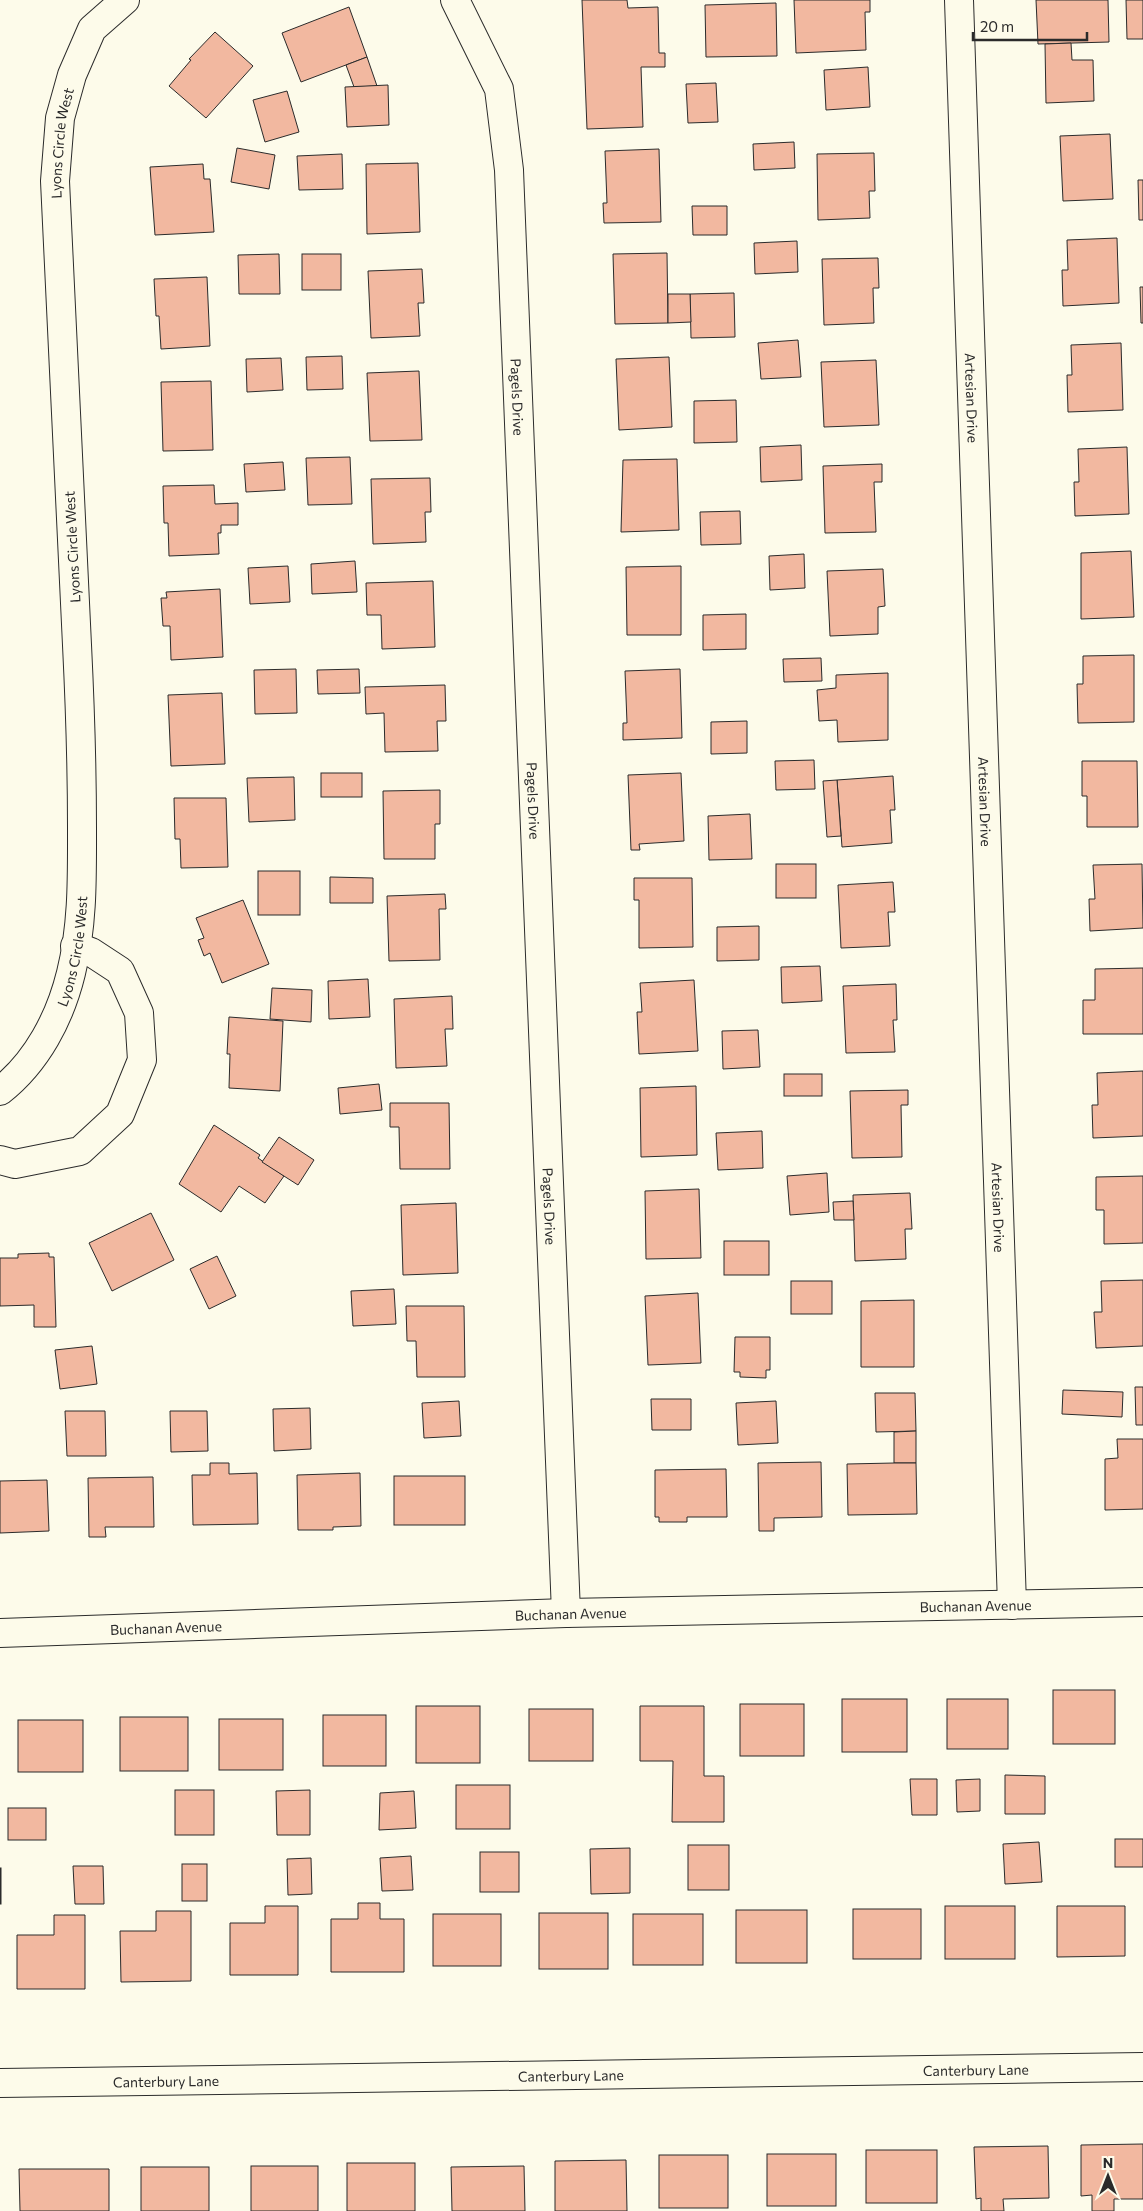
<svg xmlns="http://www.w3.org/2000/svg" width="1143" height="2211" font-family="Commissioner,sans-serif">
<rect width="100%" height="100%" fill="#fdfbea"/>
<g fill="#f2b8a0" stroke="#2b2b2b">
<path d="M582 0H627L628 8 658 7 659 53H665V67H641L643 127 587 129Z"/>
<path d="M794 0H870V12H865L866 50 796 53Z"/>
<path d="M1036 0H1108L1109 42 1038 44Z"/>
<path d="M1126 0H1143V39H1127Z"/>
<path d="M776 3 777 56 706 57 705 5Z"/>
<path d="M349 7 367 57 301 82 282 33Z"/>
<path d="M215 32 253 66 206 118 169 86 191 60 189 59Z"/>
<path d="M1071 43 1072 60H1093L1094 101 1046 103 1045 44Z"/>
<path d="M367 57 377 86 354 87 346 65Z"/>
<path d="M868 67 870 107 826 110 824 70Z"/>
<path d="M716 83 718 122 688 123 686 84Z"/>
<path d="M388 85 389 125 347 127 345 87Z"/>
<path d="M287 91 299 132 265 142 253 100Z"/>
<path d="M1110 134 1113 199 1063 201 1060 136Z"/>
<path d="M794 142 795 168 754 170 753 144Z"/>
<path d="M237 148 275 155 269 189 231 182Z"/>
<path d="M659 149 661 222 604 223 603 203H607L605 151Z"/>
<path d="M874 153 875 191H869L870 218 818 220 817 154Z"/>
<path d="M342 154 343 189 299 190 297 156Z"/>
<path d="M418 163 420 232 367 234 366 164Z"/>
<path d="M203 164 204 179H210L214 232 155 235 150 167Z"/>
<path d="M1138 180H1143V220H1139Z"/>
<path d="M692 206H727V235H693Z"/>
<path d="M1117 238 1119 303 1063 306 1062 270H1068L1067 240Z"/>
<path d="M797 241 798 272 755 274 754 243Z"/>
<path d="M667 253 668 323 615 324 613 254Z"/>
<path d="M279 254 280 294H239L238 255Z"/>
<rect x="302" y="254" width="39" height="36"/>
<path d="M878 258 879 288H873L874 323 824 325 822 259Z"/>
<path d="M422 269 424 303H418L420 336 371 338 368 271Z"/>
<path d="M207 277 210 346 161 349 159 316H156L154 279Z"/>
<path d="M1140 287H1143V323H1141Z"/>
<path d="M734 293 735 337 691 338 690 294Z"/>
<path d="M668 294H690L691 322 668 323Z"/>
<path d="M798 340 801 377 761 379 758 343Z"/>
<path d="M1121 343 1123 410 1068 412 1067 375H1072L1071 345Z"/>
<path d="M342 356 343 389 307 390 306 357Z"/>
<path d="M669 357 672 427 619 430 616 359Z"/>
<path d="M281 358 283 390 247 392 246 359Z"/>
<path d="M876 360 879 425 824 427 821 362Z"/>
<path d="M419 371 422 440 370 441 367 373Z"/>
<path d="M211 381 213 450 163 451 161 382Z"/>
<path d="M736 400 737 442 694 443V401Z"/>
<path d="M801 445 802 480 761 482 760 447Z"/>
<path d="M1127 447 1129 514 1075 516 1074 482H1079L1078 449Z"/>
<path d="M350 457 352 504 308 505 306 458Z"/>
<path d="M677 459 679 530 621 532 623 460Z"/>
<path d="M283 462 285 490 246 492 244 464Z"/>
<path d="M882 464V482H874L876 532 825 533 823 466Z"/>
<path d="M430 478 431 512H425L426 542 373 544 371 479Z"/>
<path d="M214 485 215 504 238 503V525H221V533H218L219 554 169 556 168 523H164L163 486Z"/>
<path d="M740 511 741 544 701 545 700 512Z"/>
<path d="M1131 551 1134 617 1081 619V553Z"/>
<path d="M804 554 805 588 770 590 769 556Z"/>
<path d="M355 561 357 592 312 594 311 564Z"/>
<path d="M288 566 290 602 250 604 248 568Z"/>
<path d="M681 566V635H627L626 567Z"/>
<path d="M883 569 885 606 878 607V634L830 636 827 571Z"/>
<path d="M433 581 435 647 382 649 381 615H367L366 583Z"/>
<path d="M220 589 223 657 171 660 170 626H163L161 598H167L166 592Z"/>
<path d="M746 614V649L703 650V615Z"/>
<path d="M1134 655V722L1078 723 1077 684H1083V656Z"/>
<path d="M821 658 822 681 784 682 783 659Z"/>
<path d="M296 669 297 713 255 714 254 670Z"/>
<path d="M359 669 360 693 318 694 317 670Z"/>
<path d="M680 669 682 738 623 740V723H627L625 671Z"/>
<path d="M888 673V740L838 742 837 720 819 721 817 690 836 688V675Z"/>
<path d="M445 685 446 721H437L438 751 385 752 384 713 366 714 365 687Z"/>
<path d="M222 693 225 764 171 766 168 695Z"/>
<path d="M747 721V753L711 754V722Z"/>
<path d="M814 760 815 789 776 790 775 761Z"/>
<path d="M1082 761H1137L1138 827H1087V796H1082Z"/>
<rect x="321" y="773" width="41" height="24"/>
<path d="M681 773 684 841 639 844 640 850H631L628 775Z"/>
<path d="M893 776 895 810H890L892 843 842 847 837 780Z"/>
<path d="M294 777 295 820 249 822 247 778Z"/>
<path d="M837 780 841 836 827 837 823 781Z"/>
<path d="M440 790V824H435V859H384L383 791Z"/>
<path d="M174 798H226L228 867 181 868 180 839H175Z"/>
<path d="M750 814 752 859 709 860 708 816Z"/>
<rect x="776" y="864" width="40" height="34"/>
<path d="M1142 864 1143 928 1090 931 1089 899H1095L1093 865Z"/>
<rect x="258" y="871" width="42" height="44"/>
<path d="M330 877 373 878V903H330Z"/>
<path d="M634 878H692L693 947 639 948V900H634Z"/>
<path d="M893 882 895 912H888L890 946 841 948 838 885Z"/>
<path d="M445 894 446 909H439L440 960 389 961 387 896Z"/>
<path d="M243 900 269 964 222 983 210 953 204 956 198 940 204 938 196 918Z"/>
<path d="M759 926V960L717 961V927Z"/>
<path d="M820 966 822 1001 782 1003 781 967Z"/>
<path d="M1143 968V1034H1083V1000H1095V969Z"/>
<path d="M368 979 370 1017 329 1019 328 981Z"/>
<path d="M694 980 698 1051 639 1054 637 1012H642L640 983Z"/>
<path d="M896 984 897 1020H893L895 1052 846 1053 843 986Z"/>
<path d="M272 988 312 990 311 1022 270 1019Z"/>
<path d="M452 996 453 1029H445L447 1066 396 1068 394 999Z"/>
<path d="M229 1017 283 1021 280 1091 229 1088 230 1054H227Z"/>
<path d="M758 1030 760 1067 723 1069 722 1031Z"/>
<path d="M1143 1071V1136L1093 1138 1092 1105H1098L1097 1073Z"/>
<rect x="784" y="1074" width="38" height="22"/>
<path d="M379 1084 382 1110 340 1114 338 1088Z"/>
<path d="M696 1086 697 1155 641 1157 640 1088Z"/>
<path d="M908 1090V1105H901L902 1157 852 1158 850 1091Z"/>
<path d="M390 1103H449L450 1169H400L399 1127H390Z"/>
<path d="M214 1125 260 1155 258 1158 284 1176 265 1203 239 1186 221 1212 179 1184Z"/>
<path d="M762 1131 763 1168 718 1170 716 1133Z"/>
<path d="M279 1137 314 1160 298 1185 262 1162Z"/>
<path d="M827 1173 829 1212 790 1215 787 1176Z"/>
<path d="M1143 1176V1243L1104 1244V1210H1096V1177Z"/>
<path d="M699 1189 701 1258 646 1259 645 1191Z"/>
<path d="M910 1193 912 1229H905L906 1259 855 1261 853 1195Z"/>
<path d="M853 1201 854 1220H834L833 1202Z"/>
<path d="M456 1203 458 1273 403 1275 401 1205Z"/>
<path d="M151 1213 174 1260 112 1291 89 1243Z"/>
<rect x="724" y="1241" width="45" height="34"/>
<path d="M49 1253V1257H54L56 1327H34V1305L0 1306V1258H18V1254Z"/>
<path d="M217 1256 236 1296 209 1309 190 1269Z"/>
<path d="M1143 1280V1346L1096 1348 1094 1312H1102L1101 1281Z"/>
<rect x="791" y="1281" width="41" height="33"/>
<path d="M394 1289 396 1324 353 1326 351 1291Z"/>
<path d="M698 1293 701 1363 648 1365 645 1296Z"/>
<path d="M914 1300V1367H861V1301Z"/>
<path d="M406 1306H464L465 1377H417L416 1341H407Z"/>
<path d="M735 1337H770V1370H766V1378L740 1377V1372H734Z"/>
<path d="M92 1346 97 1384 60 1389 55 1350Z"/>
<path d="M1135 1387H1143V1425H1136Z"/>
<path d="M1063 1390 1123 1392 1122 1417 1062 1414Z"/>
<path d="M875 1393H915L916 1431 876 1432Z"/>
<path d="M651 1399H691V1430H652Z"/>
<path d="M459 1401 461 1436 424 1438 422 1403Z"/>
<path d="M776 1401 778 1443 738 1445 736 1403Z"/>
<path d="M310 1408 311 1449 274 1451 273 1409Z"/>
<path d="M65 1411H105L106 1456H67Z"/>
<path d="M170 1411H207L208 1451 171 1452Z"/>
<path d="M916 1431V1463H894V1432Z"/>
<path d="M1117 1439H1143V1509L1105 1510V1459L1118 1458Z"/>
<path d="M821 1462 822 1517 774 1518V1531H759L758 1463Z"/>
<path d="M210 1463H229V1474L257 1473 258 1524 193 1525 192 1475H210Z"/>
<path d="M894 1463H916L917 1514 848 1515 847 1464Z"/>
<path d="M726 1469 727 1517H687V1522H659V1517H655V1470Z"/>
<path d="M360 1473 361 1526 333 1527V1530H298L297 1475Z"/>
<rect x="394" y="1476" width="71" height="49"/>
<path d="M153 1477 154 1527H105L106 1537H89L88 1478Z"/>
<path d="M47 1480 49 1531 0 1533V1481Z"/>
<rect x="1053" y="1690" width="62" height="54"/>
<rect x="842" y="1699" width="65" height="53"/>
<rect x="947" y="1699" width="61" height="50"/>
<rect x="740" y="1704" width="64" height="52"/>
<rect x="416" y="1706" width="64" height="57"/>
<path d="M640 1706H704V1776H724V1822H672L673 1761H640Z"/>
<rect x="529" y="1709" width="64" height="52"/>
<rect x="323" y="1715" width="63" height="51"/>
<rect x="120" y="1717" width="68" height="54"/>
<rect x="219" y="1719" width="64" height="51"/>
<rect x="18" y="1720" width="65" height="52"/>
<path d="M1005 1775 1045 1776V1814H1005Z"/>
<path d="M910 1779H937V1815H912Z"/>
<path d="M980 1779V1811L957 1812 956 1780Z"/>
<rect x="456" y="1785" width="54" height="44"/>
<rect x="175" y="1790" width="39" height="45"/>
<path d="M310 1790V1835H277L276 1791Z"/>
<path d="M414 1791 416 1828 379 1830 380 1793Z"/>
<rect x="8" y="1808" width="38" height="32"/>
<rect x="1115" y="1839" width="28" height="28"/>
<path d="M1039 1842 1042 1882 1005 1884 1003 1844Z"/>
<rect x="688" y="1845" width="41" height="45"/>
<path d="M630 1848V1893L591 1894 590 1849Z"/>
<rect x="480" y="1852" width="39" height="40"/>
<path d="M411 1856 413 1890 382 1891 380 1858Z"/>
<path d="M311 1858 312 1894 288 1895 287 1859Z"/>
<rect x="182" y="1864" width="25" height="37"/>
<path d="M73 1866H103L104 1904H75Z"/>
<rect x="0" y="1868" width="1" height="36"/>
<path d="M358 1903H380V1919H404V1972H331V1919H358Z"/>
<path d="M265 1906H298V1975H230V1923H265Z"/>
<rect x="945" y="1906" width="70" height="53"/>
<path d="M1057 1906H1125V1956L1057 1957Z"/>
<rect x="853" y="1909" width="68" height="50"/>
<rect x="736" y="1910" width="71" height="53"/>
<path d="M156 1911H191V1981L121 1982 120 1931H156Z"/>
<rect x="539" y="1913" width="69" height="56"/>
<rect x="433" y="1914" width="68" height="52"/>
<rect x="633" y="1914" width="70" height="51"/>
<path d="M54 1915H85V1989H17V1935H54Z"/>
<path d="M1143 2144V2199H1114V2211H1092V2195L1081 2196V2145Z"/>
<path d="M1048 2146 1049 2198 1003 2199 1004 2211H981V2198L976 2199 974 2147Z"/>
<rect x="866" y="2150" width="71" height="53"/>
<rect x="767" y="2154" width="69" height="52"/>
<rect x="659" y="2155" width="69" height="53"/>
<path d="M626 2160 627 2211H555V2161Z"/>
<rect x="347" y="2163" width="68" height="48"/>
<rect x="251" y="2166" width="67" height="45"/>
<path d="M524 2166 525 2211H452L451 2167Z"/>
<rect x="141" y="2167" width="68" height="44"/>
<path d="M19 2169H109V2211H20Z"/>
</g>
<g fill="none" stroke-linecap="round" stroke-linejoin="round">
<g stroke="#2b2b2b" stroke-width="30">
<g id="minor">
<path id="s1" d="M455 0 499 89 509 170 566 1613"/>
<path id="s2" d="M959 0 1012 1605"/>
<path id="s3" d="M0 1091C37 1062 60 1018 71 973 83 925 82 876 82 828 82 767 80 706 77 645 70 490 62 336 55 181L60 118 72 75 92 29 125 0"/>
<path d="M0 1160 15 1164 80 1151 120 1114 142 1060 139 1013 120 971 91 952 75 946"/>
<path id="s4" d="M0 1633 566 1613 1143 1602"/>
<path id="s5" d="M0 2083 1143 2067"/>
</g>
</g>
<use href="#minor" stroke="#fdfbea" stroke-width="28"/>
</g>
<g text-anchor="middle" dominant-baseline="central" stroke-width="4" stroke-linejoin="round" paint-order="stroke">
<g font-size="14" fill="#2b2b2b" stroke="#fdfbea">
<text stroke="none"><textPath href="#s3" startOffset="972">Lyons Circle West</textPath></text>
<text stroke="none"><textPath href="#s1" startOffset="408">Pagels Drive</textPath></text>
<text stroke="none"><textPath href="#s2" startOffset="398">Artesian Drive</textPath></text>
<text transform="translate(72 547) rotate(-93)">Lyons Circle West</text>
<text stroke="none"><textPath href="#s1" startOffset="812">Pagels Drive</textPath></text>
<text stroke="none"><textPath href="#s2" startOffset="802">Artesian Drive</textPath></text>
<text stroke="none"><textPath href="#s3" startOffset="162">Lyons Circle West</textPath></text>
<text stroke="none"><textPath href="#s1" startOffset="1218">Pagels Drive</textPath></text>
<text stroke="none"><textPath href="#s2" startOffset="1208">Artesian Drive</textPath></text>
<text stroke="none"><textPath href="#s4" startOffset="976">Buchanan Avenue</textPath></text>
<text stroke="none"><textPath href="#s4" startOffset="571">Buchanan Avenue</textPath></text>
<text stroke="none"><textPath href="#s4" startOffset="166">Buchanan Avenue</textPath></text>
<text stroke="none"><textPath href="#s5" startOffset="976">Canterbury Lane</textPath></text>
<text stroke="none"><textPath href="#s5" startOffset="571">Canterbury Lane</textPath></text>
<text stroke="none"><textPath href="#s5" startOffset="166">Canterbury Lane</textPath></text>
</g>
</g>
<g transform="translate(1108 2176)" stroke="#fdfbea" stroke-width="4" paint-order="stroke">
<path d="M0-4L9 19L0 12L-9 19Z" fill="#2b2b2b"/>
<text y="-8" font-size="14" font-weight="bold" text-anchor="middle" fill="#2b2b2b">N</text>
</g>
<path d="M973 32v8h114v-8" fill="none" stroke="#2b2b2b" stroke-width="2.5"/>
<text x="980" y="32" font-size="15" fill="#2b2b2b" stroke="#fdfbea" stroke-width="4" paint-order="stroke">20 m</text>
</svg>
